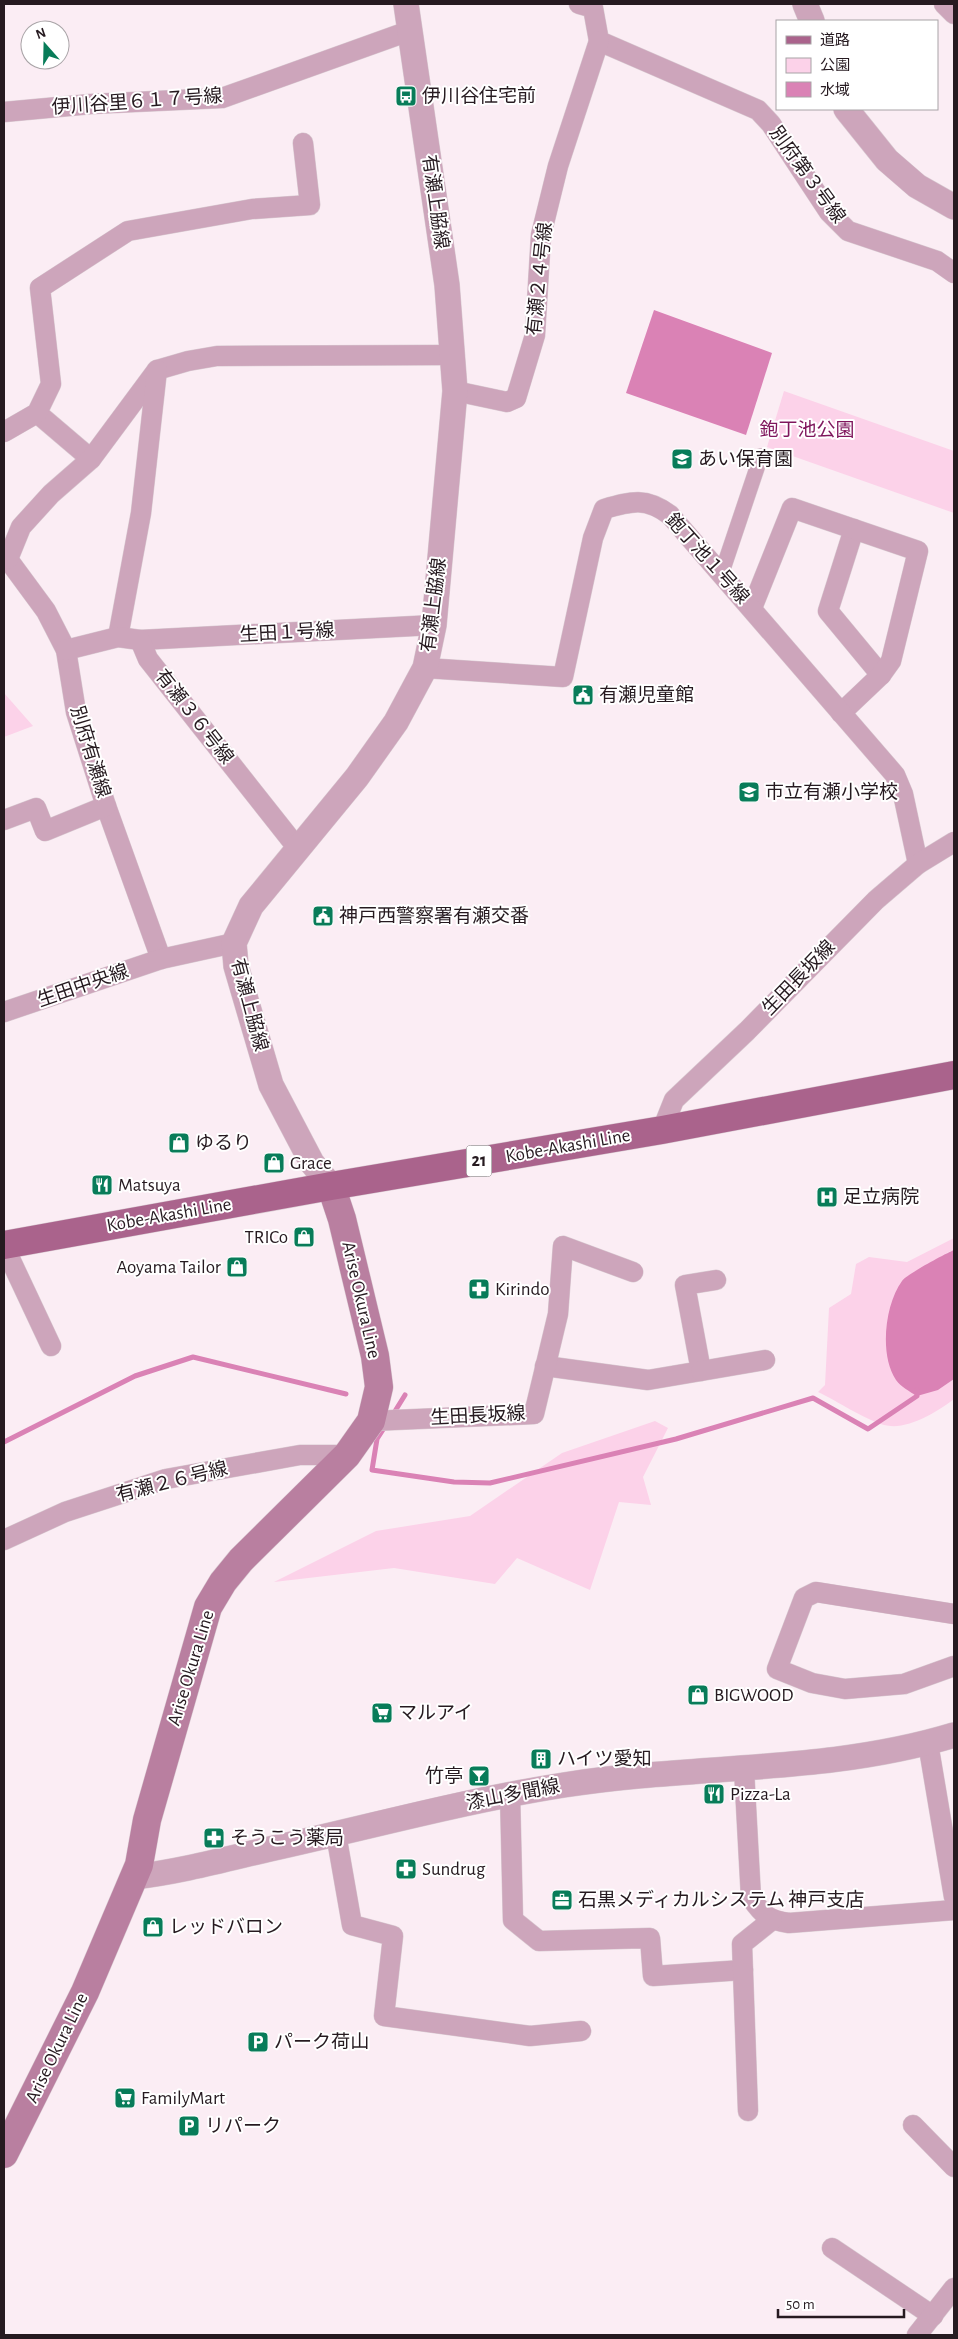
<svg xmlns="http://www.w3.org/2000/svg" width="958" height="2339" font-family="'Alegreya Sans','Noto Sans JP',sans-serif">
<rect width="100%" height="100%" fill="#fbedf4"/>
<g fill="#fcd2e9">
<path d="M784 391 954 451V513L767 447Z"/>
<path d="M4 693 33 726 4 737Z"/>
<path d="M954 1238V1250L947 1253 938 1390 954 1379V1399C937 1412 907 1431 884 1425 864 1419 837 1401 818 1392L825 1385 829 1308 851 1294 856 1264 869 1257 907 1262Z"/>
<path d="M655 1421 668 1428 643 1477 651 1505 619 1502 590 1590 517 1558 495 1584 394 1568 274 1582 376 1531 470 1516 562 1453Z"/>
</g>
<g fill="#da82b5">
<path d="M654 310 772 353 746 435 626 393Z"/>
<path d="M954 1250V1379L938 1390 917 1396C909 1391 901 1387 896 1380 879 1355 885 1304 902 1281 907 1274 945 1254 954 1250Z"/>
</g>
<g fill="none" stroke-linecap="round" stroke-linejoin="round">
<g stroke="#da82b5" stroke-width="5">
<path d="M392 1416 405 1395"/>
<path d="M386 1425 377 1439 372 1470 454 1482 490 1483 676 1439 813 1398 868 1429 917 1396V1390"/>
<path d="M4 1442 135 1376 193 1357 346 1394"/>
</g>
<g stroke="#d9cbd2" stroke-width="16">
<path id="pedestrian" d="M721 575 761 456"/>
</g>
<g stroke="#d9cbd2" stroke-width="21">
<g id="minor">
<path d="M579 4 593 8 599 41 758 110 771 124 829 212 848 231 937 261 954 273"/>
<path d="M944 4 954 14"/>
<path d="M4 112 91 104 222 98 409 31"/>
<path d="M455 391 507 402 516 398 535 335 541 235 558 166 599 41"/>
<path d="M37 413 91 459"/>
<path d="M4 432 37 413 51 384 40 288 128 231 252 209 310 205 303 143"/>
<path d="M854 529 828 611 881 675"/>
<path d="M4 554 46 611 66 650 76 712 106 806 161 959"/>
<path d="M8 559 21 527 51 494 91 459 157 370 188 361 217 356 453 355"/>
<path d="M752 608 792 508 918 551 891 661 881 675 841 713"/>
<path d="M118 637 141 513 157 370"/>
<path d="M140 640 434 625"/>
<path d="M66 650 118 637 140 640 148 659 299 850"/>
<path d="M425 668 563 677 593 538 604 509C632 501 646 497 670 515L895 775 903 794 918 864"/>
<path d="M4 820 36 808 45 831 106 806"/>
<path d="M4 1012 161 959 234 943"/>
<path d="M662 1130 674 1100 747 1031 876 900 918 864 954 842"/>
<path d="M4 1246 51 1346"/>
<path d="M545 1366 648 1380 701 1371 685 1285 716 1280"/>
<path d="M701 1371 765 1360"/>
<path d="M371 1421 534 1414 558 1314 563 1246 633 1272"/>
<path d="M4 1540 65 1512 166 1479 300 1455H347"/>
<path d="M954 1614 816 1592 804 1598 777 1669 812 1683 845 1689 904 1684 954 1666"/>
<path d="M928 1743 954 1897"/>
<path d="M744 1769 751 1898C763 1915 768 1920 789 1923L954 1910"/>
<path d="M510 1794 513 1920 539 1941 650 1938 653 1976 743 1970"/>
<path d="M336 1834 352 1925 393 1936 384 2016 530 2036 581 2031"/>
<path d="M748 2111 742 1944 772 1920"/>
<path d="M913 2125 954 2167"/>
<path d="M832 2248 933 2316"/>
<path d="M917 2335 954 2288"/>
</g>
</g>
<g stroke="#d9cbd2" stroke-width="26">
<g id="tertiary">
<path d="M805 4 812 21"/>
<path d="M846 109 887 160 917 186 954 207"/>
<path d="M331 1186 312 1163 271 1085 236 966 234 943 251 906 357 777 396 722 425 668 434 625 455 391 447 285 406 4"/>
<path d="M134 1877C177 1872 219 1861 261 1851 362 1829 462 1801 564 1785 695 1764 826 1774 954 1735"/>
</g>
</g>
<g stroke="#d9cbd2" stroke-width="29">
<path id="secondary" d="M4 2154 85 1992 139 1865 147 1820 208 1607 223 1582 241 1560 347 1455 371 1421 379 1387 375 1356 342 1219 331 1186"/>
</g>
<g stroke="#d9cbd2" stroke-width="29">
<path id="primary" d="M4 1245 331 1186 662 1130 954 1075"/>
</g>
<use href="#pedestrian" stroke="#cda5bb" stroke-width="15"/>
<use href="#minor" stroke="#cda5bb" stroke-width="20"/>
<use href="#tertiary" stroke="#cda5bb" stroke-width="25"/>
<use href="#secondary" stroke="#b97fa0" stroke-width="28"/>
<use href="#primary" stroke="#aa638c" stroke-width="28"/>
</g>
<defs>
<g id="bus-square" transform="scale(1.125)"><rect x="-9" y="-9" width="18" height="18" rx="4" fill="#087c59" stroke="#fff"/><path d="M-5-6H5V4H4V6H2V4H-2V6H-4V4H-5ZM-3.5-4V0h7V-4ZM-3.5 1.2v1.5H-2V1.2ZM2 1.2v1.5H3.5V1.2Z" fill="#fff"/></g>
<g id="school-square" transform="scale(1.125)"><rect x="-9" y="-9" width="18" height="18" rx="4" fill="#087c59" stroke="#fff"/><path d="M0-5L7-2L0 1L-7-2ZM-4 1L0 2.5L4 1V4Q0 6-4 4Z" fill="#fff"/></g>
<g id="civic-square" transform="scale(1.125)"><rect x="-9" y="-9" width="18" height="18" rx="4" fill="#087c59" stroke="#fff"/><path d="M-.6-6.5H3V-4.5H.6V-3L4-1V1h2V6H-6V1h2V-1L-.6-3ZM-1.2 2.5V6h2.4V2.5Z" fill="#fff"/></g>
<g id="shop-square" transform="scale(1.125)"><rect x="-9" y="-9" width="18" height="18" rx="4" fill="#087c59" stroke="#fff"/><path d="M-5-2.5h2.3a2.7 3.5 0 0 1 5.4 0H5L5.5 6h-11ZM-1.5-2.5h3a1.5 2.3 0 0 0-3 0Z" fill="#fff"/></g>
<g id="restaurant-square" transform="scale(1.125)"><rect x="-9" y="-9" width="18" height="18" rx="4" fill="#087c59" stroke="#fff"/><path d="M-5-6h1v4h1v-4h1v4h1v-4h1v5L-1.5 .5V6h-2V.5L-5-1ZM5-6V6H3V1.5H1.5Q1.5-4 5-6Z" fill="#fff"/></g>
<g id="hospital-square" transform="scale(1.125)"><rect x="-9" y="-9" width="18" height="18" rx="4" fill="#087c59" stroke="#fff"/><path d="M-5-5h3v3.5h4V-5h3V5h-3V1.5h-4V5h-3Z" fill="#fff"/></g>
<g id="pharmacy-square" transform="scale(1.125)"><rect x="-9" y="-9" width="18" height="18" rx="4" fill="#087c59" stroke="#fff"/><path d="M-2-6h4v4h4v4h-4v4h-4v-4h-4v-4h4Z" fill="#fff"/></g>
<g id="supermarket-square" transform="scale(1.125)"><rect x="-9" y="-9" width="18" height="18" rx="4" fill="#087c59" stroke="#fff"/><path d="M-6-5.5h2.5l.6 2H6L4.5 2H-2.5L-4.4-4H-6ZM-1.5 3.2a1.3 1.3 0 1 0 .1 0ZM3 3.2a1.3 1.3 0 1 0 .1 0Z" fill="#fff"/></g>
<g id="building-square" transform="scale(1.125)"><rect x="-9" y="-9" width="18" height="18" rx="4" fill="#087c59" stroke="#fff"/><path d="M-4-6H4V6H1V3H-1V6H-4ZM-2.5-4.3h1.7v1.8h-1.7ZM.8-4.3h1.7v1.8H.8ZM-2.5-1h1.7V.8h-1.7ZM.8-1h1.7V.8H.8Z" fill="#fff"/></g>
<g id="bar-square" transform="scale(1.125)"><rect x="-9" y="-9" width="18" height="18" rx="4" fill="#087c59" stroke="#fff"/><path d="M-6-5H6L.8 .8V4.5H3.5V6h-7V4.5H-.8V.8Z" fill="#fff"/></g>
<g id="office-square" transform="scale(1.125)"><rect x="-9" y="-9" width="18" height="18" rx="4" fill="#087c59" stroke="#fff"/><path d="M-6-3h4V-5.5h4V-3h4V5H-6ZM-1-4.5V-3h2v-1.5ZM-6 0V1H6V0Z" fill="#fff"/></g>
<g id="parking-square" transform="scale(1.125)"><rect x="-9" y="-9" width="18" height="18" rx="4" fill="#087c59" stroke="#fff"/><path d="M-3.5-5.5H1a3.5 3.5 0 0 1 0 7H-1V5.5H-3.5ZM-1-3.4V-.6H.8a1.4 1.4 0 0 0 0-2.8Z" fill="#fff"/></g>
</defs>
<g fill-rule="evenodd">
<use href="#bus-square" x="406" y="96"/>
<use href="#school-square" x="682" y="459"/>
<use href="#civic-square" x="583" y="695"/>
<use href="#school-square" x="749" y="792"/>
<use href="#civic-square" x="323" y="916"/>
<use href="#shop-square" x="179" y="1143"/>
<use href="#shop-square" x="274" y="1163"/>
<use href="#restaurant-square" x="102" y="1185"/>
<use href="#hospital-square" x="827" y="1197"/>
<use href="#shop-square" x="304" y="1237"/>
<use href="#shop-square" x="237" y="1267"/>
<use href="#pharmacy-square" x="479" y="1289"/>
<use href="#shop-square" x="698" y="1695"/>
<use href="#supermarket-square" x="382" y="1713"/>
<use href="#building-square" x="541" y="1759"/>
<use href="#bar-square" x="479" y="1776"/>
<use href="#restaurant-square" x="714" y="1794"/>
<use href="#pharmacy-square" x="214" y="1838"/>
<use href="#pharmacy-square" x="406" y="1869"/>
<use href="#office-square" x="562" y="1900"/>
<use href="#shop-square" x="153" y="1927"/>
<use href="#parking-square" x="258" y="2042"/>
<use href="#supermarket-square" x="125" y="2098"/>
<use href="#parking-square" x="189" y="2126"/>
</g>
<g text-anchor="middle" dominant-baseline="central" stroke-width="4" stroke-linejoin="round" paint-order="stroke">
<rect fill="#fff" stroke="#675f63" stroke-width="1" x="466.5" y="1145.5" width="25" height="31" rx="4"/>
<g font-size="18" font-weight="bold" fill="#261a20">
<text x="479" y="1161">21</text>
</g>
<g font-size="19" fill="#261a20" stroke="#fff" text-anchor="start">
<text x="422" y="96">伊川谷住宅前</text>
<text x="698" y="459">あい保育園</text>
<text x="599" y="695">有瀬児童館</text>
<text x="765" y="792">市立有瀬小学校</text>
<text x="339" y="916">神戸西警察署有瀬交番</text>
<text x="195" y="1143">ゆるり</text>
<text x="290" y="1163">Grace</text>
<text x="118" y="1185">Matsuya</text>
<text x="843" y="1197">足立病院</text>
<text x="288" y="1237" text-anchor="end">TRICo</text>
<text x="221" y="1267" text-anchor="end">Aoyama Tailor</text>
<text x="495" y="1289">Kirindo</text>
<text x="714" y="1695">BIGWOOD</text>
<text x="398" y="1713">マルアイ</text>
<text x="557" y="1759">ハイツ愛知</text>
<text x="463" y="1776" text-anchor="end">竹亭</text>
<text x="730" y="1794">Pizza-La</text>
<text x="230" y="1838">そうこう薬局</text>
<text x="422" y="1869">Sundrug</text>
<text x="578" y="1900">石黒メディカルシステム 神戸支店</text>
<text x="169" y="1927">レッドバロン</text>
<text x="274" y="2042">パーク荷山</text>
<text x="141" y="2098">FamilyMart</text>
<text x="205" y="2126">リパーク</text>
</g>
<g font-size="19" fill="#261a20" stroke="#fff">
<text transform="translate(137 102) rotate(-4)">伊川谷里６１７号線</text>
<text transform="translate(807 175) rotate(54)">別府第３号線</text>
<text transform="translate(435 202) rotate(82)">有瀬上脇線</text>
<text transform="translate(540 279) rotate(-84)">有瀬２４号線</text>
<text transform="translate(707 559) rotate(48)">鉋丁池１号線</text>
<text transform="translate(434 605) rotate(-83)">有瀬上脇線</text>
<text transform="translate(287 633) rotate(-3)">生田１号線</text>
<text transform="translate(194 717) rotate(52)">有瀬３６号線</text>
<text transform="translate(90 752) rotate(73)">別府有瀬線</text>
<text transform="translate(799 978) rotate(-46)">生田長坂線</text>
<text transform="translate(83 986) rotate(-19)">生田中央線</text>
<text transform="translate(249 1005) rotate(75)">有瀬上脇線</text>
<text transform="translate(568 1146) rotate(-10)">Kobe-Akashi Line</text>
<text transform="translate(169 1215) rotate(-10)">Kobe-Akashi Line</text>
<text transform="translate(361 1300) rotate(77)">Arise Okura Line</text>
<text transform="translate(478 1416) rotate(-3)">生田長坂線</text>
<text transform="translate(172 1482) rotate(-14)">有瀬２６号線</text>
<text transform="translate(191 1668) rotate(-73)">Arise Okura Line</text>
<text transform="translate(513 1795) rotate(-11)">漆山多聞線</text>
<text transform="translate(57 2048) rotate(-64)">Arise Okura Line</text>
</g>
<g font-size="19" fill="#7f165d" stroke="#fff">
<text x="807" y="430">鉋丁池公園</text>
</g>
</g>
<rect width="958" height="2339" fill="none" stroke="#261a20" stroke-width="10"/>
<rect x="776" y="20" width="162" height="90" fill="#ffffff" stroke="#a8a3a6"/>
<rect x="786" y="36" width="25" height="8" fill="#aa638c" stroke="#a8a3a6"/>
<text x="820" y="45" font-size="15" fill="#261a20">道路</text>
<rect x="786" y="58" width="25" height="15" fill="#fcd2e9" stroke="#a8a3a6"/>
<text x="820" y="70" font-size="15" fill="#261a20">公園</text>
<rect x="786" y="82" width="25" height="15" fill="#da82b5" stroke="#a8a3a6"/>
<text x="820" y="95" font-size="15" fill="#261a20">水域</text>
<g transform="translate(45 45) rotate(340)"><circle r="24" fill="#ffffff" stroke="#a8a3a6"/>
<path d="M0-4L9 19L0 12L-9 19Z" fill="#087c59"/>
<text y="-8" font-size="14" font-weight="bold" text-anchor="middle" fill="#261a20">N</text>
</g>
<path d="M778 2309v8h126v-8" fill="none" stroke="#261a20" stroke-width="2.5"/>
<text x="786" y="2309" font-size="15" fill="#261a20" stroke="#ffffff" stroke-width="4" paint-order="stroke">50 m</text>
</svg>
